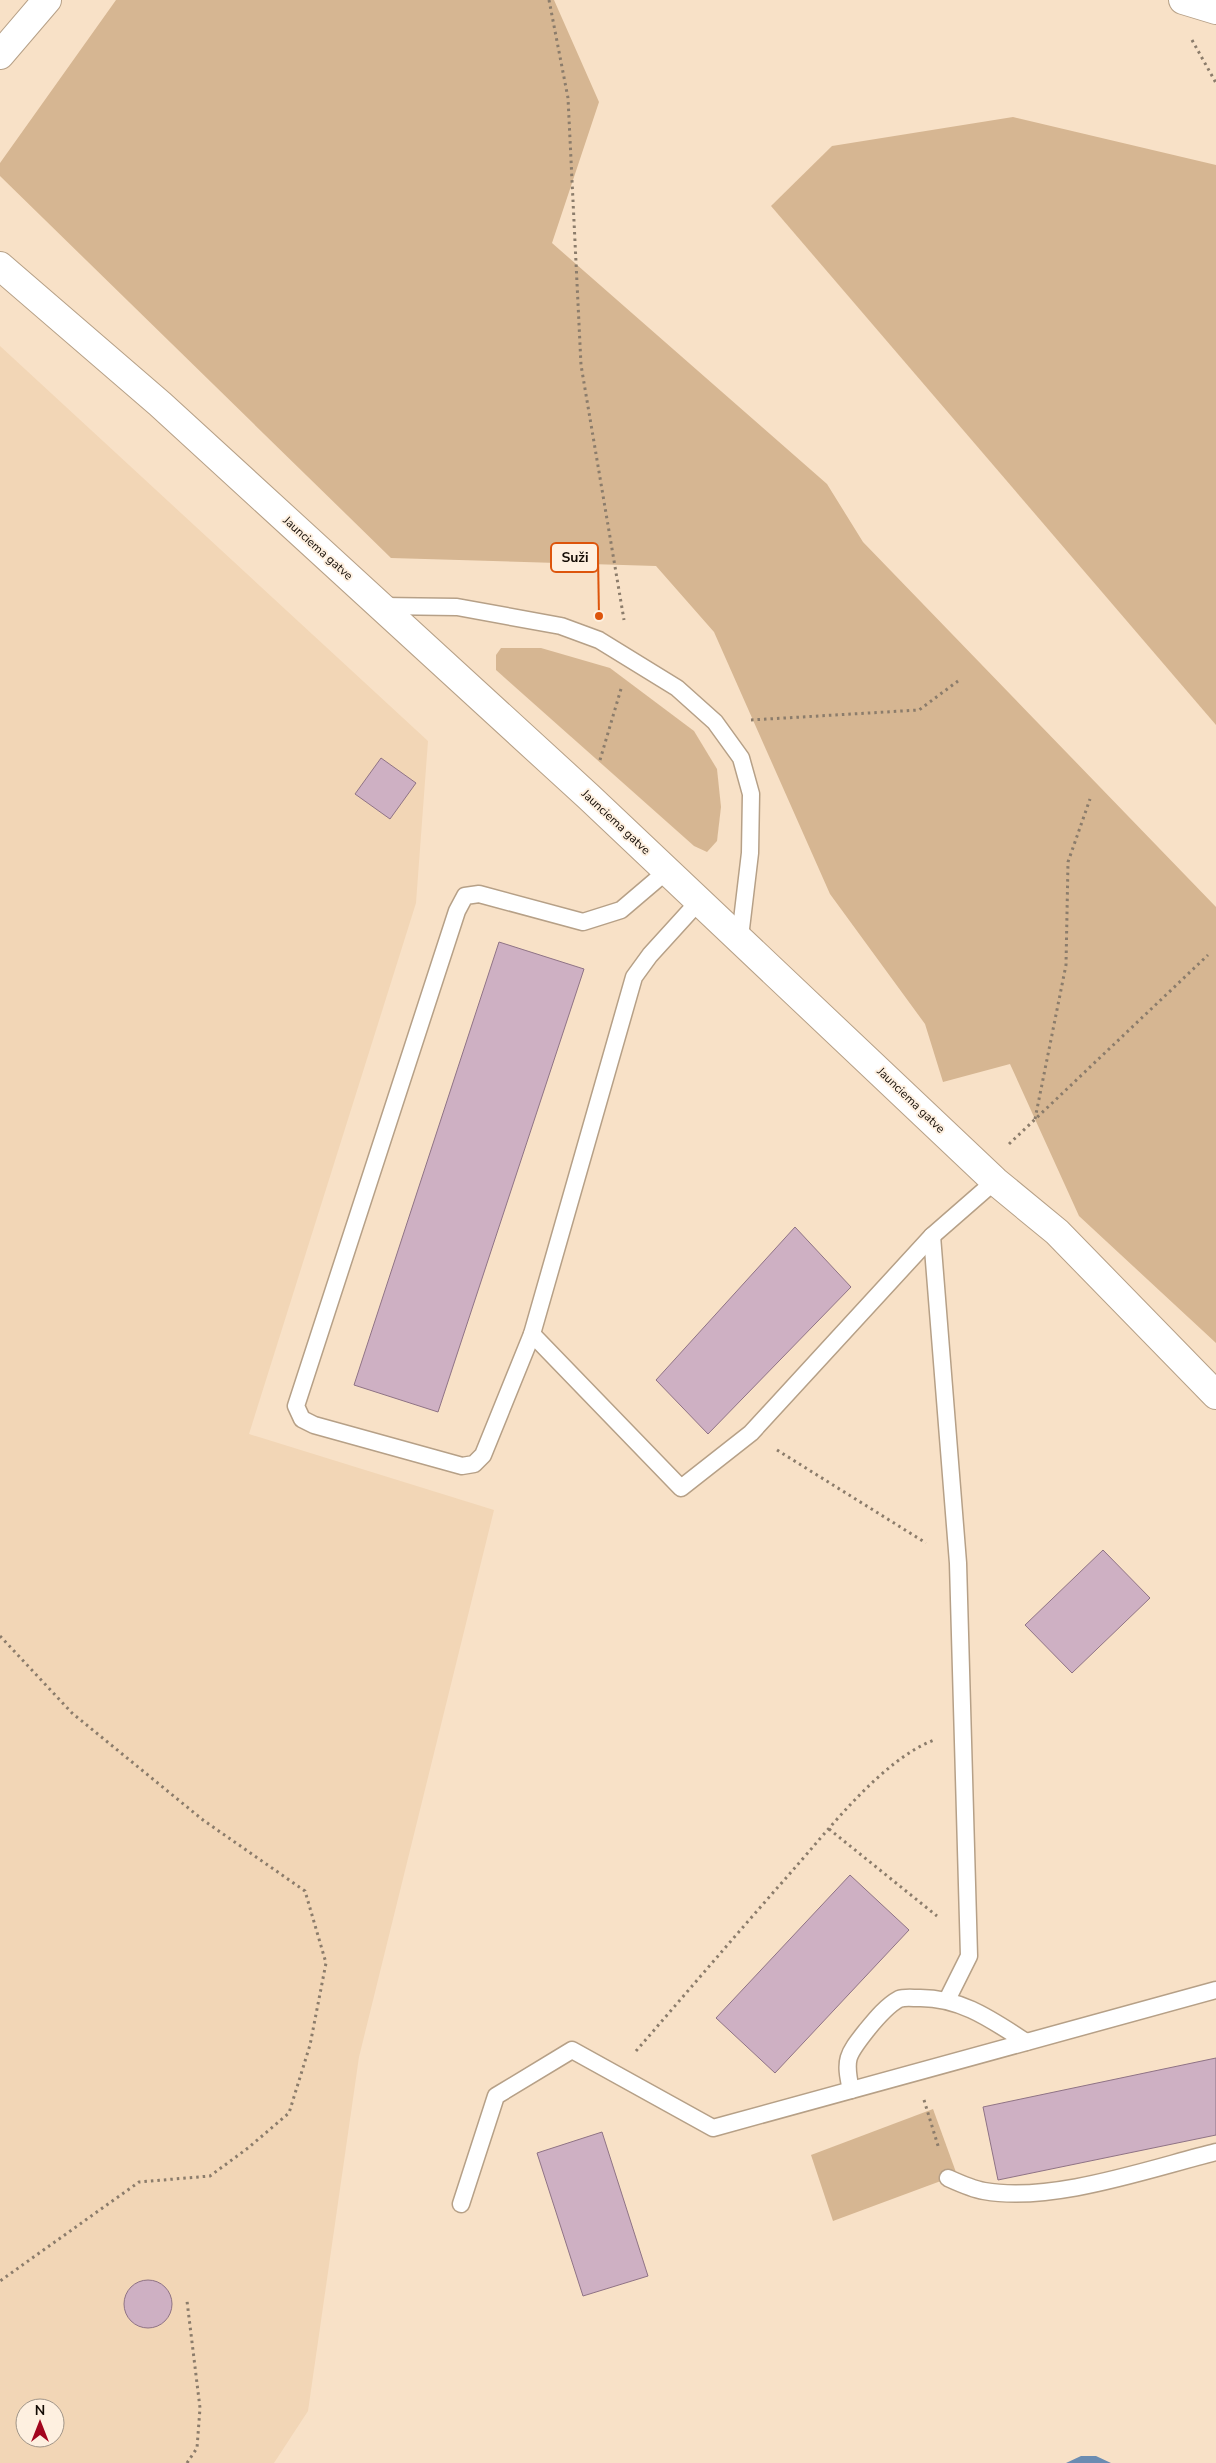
<svg xmlns="http://www.w3.org/2000/svg" width="1216" height="2463" font-family="'Nunito Sans',sans-serif">
<rect width="100%" height="100%" fill="#f8e1c7"/>
<path fill="#f2d6b6" fill-rule="evenodd" d="M0 346 428 741 416 903 249 1434 494 1510 359 2057 308 2411 274 2463H0ZM25 2408H55V2438H25Z"/>
<g fill="#d6b692">
<path d="M116 0H554L599 102 552 243 827 484 863 542 1216 907V1343L1079 1216 1010 1064 943 1082 925 1024 830 894 714 632 656 566 391 558 0 176V163Z"/>
<path d="M1013 117 1216 165V725L771 206 832 146Z"/>
<path d="M501 648H541L610 668 694 731 717 769 721 807 717 841 707 852 694 846 496 670V655Z"/>
<path d="M933 2109 957 2175 833 2221 811 2155Z"/>
</g>
<path fill="#6b8cb2" d="M1081 2456H1096L1111 2463H1066Z"/>
<g fill="#ceb0c3" stroke="#8f7385">
<path d="M381 758 416 783 390 819 355 794Z"/>
<path d="M499 942 584 969 438 1412 354 1385Z"/>
<path d="M795 1227 851 1287 708 1434 656 1380Z"/>
<path d="M1103 1550 1150 1598 1072 1673 1025 1625Z"/>
<path d="M850 1875 909 1930 775 2073 716 2018Z"/>
<path d="M1216 2058V2135L998 2180 983 2107Z"/>
<path d="M602 2132 648 2276 583 2296 537 2153Z"/>
<circle cx="148" cy="2304" r="24"/>
</g>
<g fill="none" stroke-linecap="round" stroke-linejoin="round">
<g stroke="#b6a087" stroke-width="19">
<g id="service">
<path d="M381 606 457 607 561 626 599 640 677 688 715 722 741 758 751 794 750 853 740 937"/>
<path d="M700 900 650 955 634 977 532 1334 681 1488 751 1433 932 1236 995 1181"/>
<path d="M932 1236 958 1563 969 1956 947 2000"/>
<path d="M532 1334 483 1455 474 1464 462 1466 314 1425 302 1419 296 1406 457 911 465 896 479 894 583 922 621 910 668 870"/>
<path d="M851 2090C844 2059 847 2055 866 2031 875 2020 886 2006 899 1999 904 1997 913 1998 918 1998 960 1997 992 2020 1026 2042"/>
<path d="M948 2178C959 2183 972 2189 984 2191 1053 2203 1148 2169 1216 2152"/>
<path d="M461 2204 496 2096 572 2050 713 2128 1216 1990"/>
</g>
</g>
<g stroke="#b6a087" stroke-width="30">
<g id="minor">
<path d="M1183 0 1216 10"/>
<path d="M0 55 47 0"/>
</g>
</g>
<g stroke="#b6a087" stroke-width="30">
<path id="secondary" d="M0 266 160 404 589 797 995 1181 1057 1232 1216 1395"/>
</g>
<g stroke="#8b7c6b" stroke-width="3" stroke-dasharray="2.5 4" stroke-linecap="butt">
<path d="M549 0 568 98 581 365 624 620"/>
<path d="M1192 40 1216 83"/>
<path d="M751 720 919 710 958 681"/>
<path d="M600 760 621 689"/>
<path d="M1035 1119 1066 965 1068 862 1090 799"/>
<path d="M1009 1144 1208 955"/>
<path d="M777 1450 926 1543"/>
<path d="M0 1636 72 1713 203 1820 305 1891 326 1963 310 2045 289 2113 248 2148 210 2176 139 2182 0 2281"/>
<path d="M829 1829 937 1916"/>
<path d="M636 2051C688 1991 740 1930 793 1870 830 1828 882 1760 934 1740"/>
<path d="M924 2100 939 2149"/>
<path d="M187 2463 197 2448 200 2408 187 2301"/>
</g>
<use href="#service" stroke="#fff" stroke-width="16"/>
<use href="#minor" stroke="#fff" stroke-width="28"/>
<use href="#secondary" stroke="#fff" stroke-width="28"/>
</g>
<g text-anchor="middle" dominant-baseline="central" stroke-width="4" stroke-linejoin="round" paint-order="stroke">
<g font-size="12" fill="#140c05" stroke="#fef0e0">
<text transform="translate(318 548) rotate(42)">Jaunciema gatve</text>
<text transform="translate(616 822) rotate(43)">Jaunciema gatve</text>
<text transform="translate(911 1100) rotate(44)">Jaunciema gatve</text>
</g>
</g>
<path fill="none" stroke="#dd550c" stroke-width="2" d="M599 616L598 557"/>
<circle fill="#dd550c" stroke="#fef0e0" stroke-width="2" cx="599" cy="616" r="5"/>
<rect fill="#fef0e0" stroke="#dd550c" stroke-width="2" x="551" y="543" width="47" height="29" rx="5"/>
<g font-size="14" text-anchor="middle" font-weight="bold" fill="#140c05">
<text x="575" y="562">Suži</text>
</g>
<g transform="translate(40 2423)"><circle r="24" fill="#fef0e0" stroke="#a09588"/>
<path d="M0-4L9 19L0 12L-9 19Z" fill="#a2051d"/>
<text y="-8" font-size="14" font-weight="bold" text-anchor="middle" fill="#140c05">N</text>
</g>
</svg>
